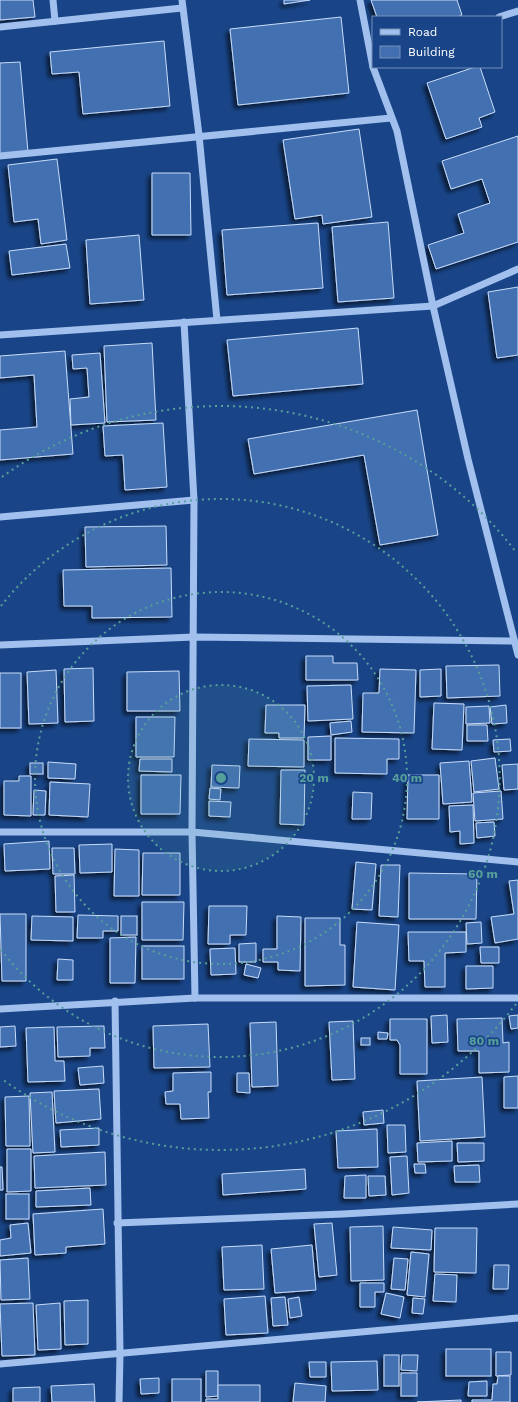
<svg xmlns="http://www.w3.org/2000/svg" width="518" height="1402" font-family="'Work Sans',sans-serif">
<defs>
<filter id="shadow"><feDropShadow dx="-3.5" dy="3.5" stdDeviation="2" flood-color="#0009"/></filter>
</defs>
<rect width="100%" height="100%" fill="#194588"/>
<g fill="#426fb1" stroke="#c7dcf9" filter="url(#shadow)">
<path d="M0 0H33L35 17 0 20Z"/>
<path d="M284 0H310L284 4Z"/>
<path d="M371 0H457L462 15 457 17H377Z"/>
<path d="M341 17 349 93 238 105 230 29Z"/>
<path d="M164 41 170 106 83 114 79 72 52 74 50 52Z"/>
<path d="M20 62 28 152 0 154V63Z"/>
<path d="M475 67H480L495 112 479 118 482 127 446 139 427 83Z"/>
<path d="M359 129 372 217 323 224 322 215 295 219 283 140Z"/>
<path d="M518 136V242L436 269 428 245 464 233 458 214 490 203 482 179 451 189 442 161Z"/>
<path d="M57 159 67 240 41 244 38 219 14 222 8 165Z"/>
<path d="M152 173H190L191 235H152Z"/>
<path d="M388 222 394 298 338 302 332 227Z"/>
<path d="M318 223 323 288 227 295 222 230Z"/>
<path d="M139 235 144 300 90 304 86 240Z"/>
<path d="M66 244 70 268 12 275 9 251Z"/>
<path d="M518 287V355L497 358 488 292Z"/>
<path d="M358 328 363 384 233 396 227 340Z"/>
<path d="M152 343 156 420 107 422 104 346Z"/>
<path d="M65 351 73 454 0 460V430L37 427 34 375 0 378V356Z"/>
<path d="M100 353 105 423 71 425 70 399 89 397 87 368 73 369 72 355Z"/>
<path d="M417 410 438 535 380 545 364 455 254 474 248 439Z"/>
<path d="M163 423 167 487 125 490 123 455 105 456 103 426Z"/>
<path d="M166 526 167 565 86 567 85 527Z"/>
<path d="M171 568 172 617 92 618V606H64L63 570Z"/>
<path d="M306 656H333V663H357L358 680H306Z"/>
<path d="M499 665 500 696 447 698 446 666Z"/>
<path d="M93 668 94 721 65 722 64 669Z"/>
<path d="M380 669 416 670 414 733 362 732 363 693H379Z"/>
<path d="M441 669V696L420 697V670Z"/>
<path d="M56 670 58 723 29 724 27 672Z"/>
<path d="M179 671 180 711H127V672Z"/>
<rect x="0" y="673" width="21" height="55"/>
<path d="M351 685 353 719 308 721 307 686Z"/>
<path d="M434 703 464 704 462 750 432 749Z"/>
<path d="M266 705H305L304 738H279V733H265Z"/>
<path d="M506 705 507 723 492 724 490 707Z"/>
<path d="M489 706 490 723 466 724V707Z"/>
<path d="M136 717H175L174 757H136Z"/>
<path d="M351 721 352 732 331 735 330 723Z"/>
<path d="M467 725H487L488 741H467Z"/>
<path d="M331 736V760H308V737Z"/>
<path d="M335 738 399 739V759H387V774L335 773Z"/>
<path d="M249 739 304 740V767L248 766Z"/>
<path d="M510 739 511 751 494 752 493 740Z"/>
<path d="M495 758 499 789 474 792 471 761Z"/>
<path d="M140 759H172V772L139 771Z"/>
<path d="M469 761 472 802 443 804 440 763Z"/>
<path d="M48 762 76 764 75 779 48 778Z"/>
<rect x="30" y="763" width="13" height="11"/>
<path d="M518 764V789L504 790 502 765Z"/>
<path d="M212 765 240 766 239 788 211 787Z"/>
<path d="M281 770H305L304 825 280 824Z"/>
<path d="M141 775H181L180 814H141Z"/>
<path d="M408 775H439V819H407Z"/>
<path d="M19 776H31V816L4 815V781H19Z"/>
<path d="M50 782 90 784 88 817 49 815Z"/>
<path d="M210 788 221 789 220 800 209 799Z"/>
<path d="M34 790 46 791 45 815H33Z"/>
<path d="M501 791 503 819 475 821 473 793Z"/>
<path d="M353 792 372 793 371 819H352Z"/>
<path d="M209 801 231 802 230 817 209 816Z"/>
<path d="M473 805 474 843 460 844V831L450 832 449 806Z"/>
<path d="M494 822 495 836 477 838 476 823Z"/>
<path d="M49 841 50 869 5 871 4 844Z"/>
<path d="M112 844V872L80 873 79 845Z"/>
<path d="M52 848H74L75 874H53Z"/>
<path d="M115 849 139 850V896H114Z"/>
<path d="M143 853H180V895H142Z"/>
<path d="M356 862 376 864 372 910 352 909Z"/>
<path d="M381 865H400L398 917 379 916Z"/>
<path d="M409 873 477 874 476 919H409Z"/>
<path d="M74 875 75 912H56L55 876Z"/>
<path d="M518 880V939L495 943 491 917 514 914 509 881Z"/>
<path d="M142 902H184L183 940H142Z"/>
<path d="M209 906H247L246 935H230V944H208Z"/>
<path d="M0 914H26V981H2Z"/>
<path d="M78 915 118 916V931H103V938H77Z"/>
<path d="M32 916 73 917V941L31 940Z"/>
<rect x="121" y="916" width="16" height="19"/>
<path d="M277 916 301 917 300 971 278 970V962H263V949H277Z"/>
<path d="M305 918H340V945H345V985L305 986Z"/>
<path d="M357 922 399 925 395 990 353 987Z"/>
<path d="M481 922 482 943 467 944 466 923Z"/>
<path d="M408 932H466V952L445 953V987H425L424 961H409Z"/>
<path d="M136 937 135 983H110V938Z"/>
<path d="M256 943V962H239V944Z"/>
<rect x="142" y="946" width="42" height="33"/>
<path d="M480 947H499V963H481Z"/>
<path d="M235 948 236 974 211 975 210 949Z"/>
<path d="M58 959 73 960V980H57Z"/>
<path d="M246 964 261 968 258 978 244 975Z"/>
<path d="M466 966H493V988L466 989Z"/>
<path d="M447 1015 448 1042 432 1043 431 1016Z"/>
<path d="M518 1015V1028L511 1029 509 1016Z"/>
<path d="M502 1018 503 1043 509 1042V1072L479 1073V1051H458L457 1019Z"/>
<path d="M390 1019H427V1074H400V1045L397 1040H390Z"/>
<path d="M353 1021 355 1079 332 1080 329 1022Z"/>
<path d="M276 1022 278 1086 252 1087 250 1023Z"/>
<path d="M208 1024 210 1067 154 1068 153 1026Z"/>
<path d="M15 1026 16 1046 0 1047V1027Z"/>
<path d="M104 1026 105 1048H90V1056L58 1057 57 1027Z"/>
<path d="M54 1027 55 1061H64L65 1081 28 1082 26 1028Z"/>
<path d="M378 1032 388 1033 387 1039H378Z"/>
<rect x="361" y="1038" width="9" height="7"/>
<path d="M103 1066 104 1083 80 1085 78 1068Z"/>
<path d="M211 1072V1092H208L209 1118 181 1119 180 1104H166L165 1092 173 1091V1073Z"/>
<path d="M237 1073H249L250 1093 237 1092Z"/>
<path d="M518 1076V1108H504V1077Z"/>
<path d="M482 1077 485 1137 420 1141 417 1081Z"/>
<path d="M99 1089 101 1119 56 1123 54 1091Z"/>
<path d="M52 1092 55 1152 33 1153 30 1093Z"/>
<path d="M29 1096 30 1146H6L5 1097Z"/>
<path d="M383 1110 384 1123 364 1125 363 1112Z"/>
<path d="M387 1125H405L406 1152 388 1153Z"/>
<path d="M99 1128V1145L61 1147 60 1130Z"/>
<path d="M377 1129 378 1167 338 1168 336 1131Z"/>
<path d="M452 1141V1161L418 1162 417 1143Z"/>
<path d="M457 1143H484V1161L458 1162Z"/>
<path d="M7 1149H31V1191L7 1192Z"/>
<path d="M105 1152 106 1185 35 1188 34 1156Z"/>
<path d="M407 1156 409 1193 392 1195 390 1157Z"/>
<path d="M414 1164H425L426 1173H415Z"/>
<path d="M479 1165 480 1182H455L454 1166Z"/>
<path d="M0 1167H2L3 1190H0Z"/>
<path d="M305 1169 306 1189 223 1195 222 1174Z"/>
<path d="M366 1175V1198H344L345 1176Z"/>
<path d="M368 1176H385L386 1195 369 1196Z"/>
<path d="M90 1188 91 1205 36 1207V1191Z"/>
<rect x="6" y="1194" width="23" height="25"/>
<path d="M103 1209 105 1244 66 1247V1253L35 1255 33 1214Z"/>
<path d="M28 1223 31 1253 0 1256V1240L11 1238 10 1225Z"/>
<path d="M332 1223 337 1275 319 1277 314 1224Z"/>
<path d="M383 1226 384 1280 351 1281 350 1227Z"/>
<path d="M393 1227 432 1230 431 1250 391 1248Z"/>
<path d="M435 1228H477L476 1273 434 1272Z"/>
<path d="M262 1245 264 1289 224 1290 222 1247Z"/>
<path d="M312 1245 316 1290 275 1293 271 1249Z"/>
<path d="M411 1252 429 1254 425 1297 407 1295Z"/>
<path d="M28 1258 30 1299 1 1300 0 1260Z"/>
<path d="M394 1258 408 1259 405 1290 391 1289Z"/>
<path d="M494 1265H509L508 1289H493Z"/>
<path d="M435 1274 457 1275 456 1302 433 1301Z"/>
<path d="M360 1283H384V1292H375V1307H360Z"/>
<path d="M386 1293 404 1297 400 1318 381 1314Z"/>
<path d="M265 1296 268 1333 226 1335 224 1299Z"/>
<path d="M285 1297 288 1325 273 1326 271 1298Z"/>
<path d="M299 1297 302 1316 290 1318 288 1299Z"/>
<path d="M413 1298 425 1299 423 1314 412 1313Z"/>
<path d="M88 1300V1344L65 1345 64 1301Z"/>
<path d="M33 1303 35 1355 2 1356 0 1304Z"/>
<path d="M60 1303 61 1349 38 1350 36 1305Z"/>
<rect x="446" y="1349" width="45" height="27"/>
<path d="M496 1352H511V1375L496 1376Z"/>
<rect x="384" y="1355" width="15" height="31"/>
<path d="M402 1355H418L417 1371 401 1370Z"/>
<path d="M377 1361 378 1390 332 1391 331 1362Z"/>
<path d="M309 1362H326V1377H310Z"/>
<path d="M206 1371H218V1396L206 1397Z"/>
<rect x="401" y="1373" width="16" height="23"/>
<path d="M498 1376H510V1402H472V1400H492L493 1384H497Z"/>
<path d="M159 1378V1393L141 1394 140 1379Z"/>
<rect x="172" y="1379" width="29" height="23"/>
<path d="M487 1381V1396H468L469 1382Z"/>
<path d="M295 1383 326 1386 325 1402H293Z"/>
<path d="M94 1384 95 1402H52L51 1386Z"/>
<path d="M218 1385H260V1402H206V1399H218Z"/>
<path d="M40 1387V1402H13V1388Z"/>
<path d="M461 1400V1402H417Z"/>
</g>
<g fill="none" stroke-linecap="round" stroke-linejoin="round">
<g stroke="#a1c0ed" stroke-width="7">
<path d="M53 0 55 21"/>
<path d="M182 0 199 135 217 320"/>
<path d="M360 0 373 67"/>
<path d="M499 17 518 11"/>
<path d="M0 27 182 8"/>
<path d="M373 67 397 131 433 306 468 459 518 655"/>
<path d="M0 156 391 118"/>
<path d="M184 322 194 500 192 832 195 998"/>
<path d="M0 335 433 306 518 269"/>
<path d="M0 517 194 500"/>
<path d="M0 645 194 637 514 641"/>
<path d="M0 832H192L518 862"/>
<path d="M115 1001 120 1354 119 1402"/>
<path d="M0 1009 195 998H518"/>
<path d="M117 1223 343 1214 518 1204"/>
<path d="M0 1364 518 1318"/>
</g>
</g>
<circle cx="221" cy="778" r="93" fill="#579f9a" fill-opacity=".12"/>
<g fill="none" stroke="#579f9a" stroke-width="2" stroke-dasharray="2 4">
<circle cx="221" cy="778" r="93"/>
<circle cx="221" cy="778" r="186"/>
<path d="M1 606A279 279 0 1 1 1 950"/>
<path d="M516 1004A372 372 0 0 1 2 1079M2 477A372 372 0 0 1 516 552"/>
</g>
<circle cx="221" cy="778" r="6" fill="#579f9a" stroke="#194588" stroke-width="2"/>
<g font-size="12" text-anchor="middle" font-weight="bold" fill="#579f9a" stroke="#194588" stroke-width="3.5" stroke-linejoin="round" paint-order="stroke">
<text x="314" y="782">20 m</text>
<text x="407" y="782">40 m</text>
<text x="483" y="878">60 m</text>
<text x="484" y="1045">80 m</text>
</g>
<rect x="372" y="16" width="130" height="52" fill="#194588" stroke="#758fb8"/>
<rect x="380" y="29" width="20" height="6" fill="#a1c0ed" stroke="#758fb8"/>
<text x="408" y="36" font-size="12" fill="#ffffff">Road</text>
<rect x="380" y="46" width="20" height="12" fill="#426fb1" stroke="#758fb8"/>
<text x="408" y="56" font-size="12" fill="#ffffff">Building</text>
</svg>
